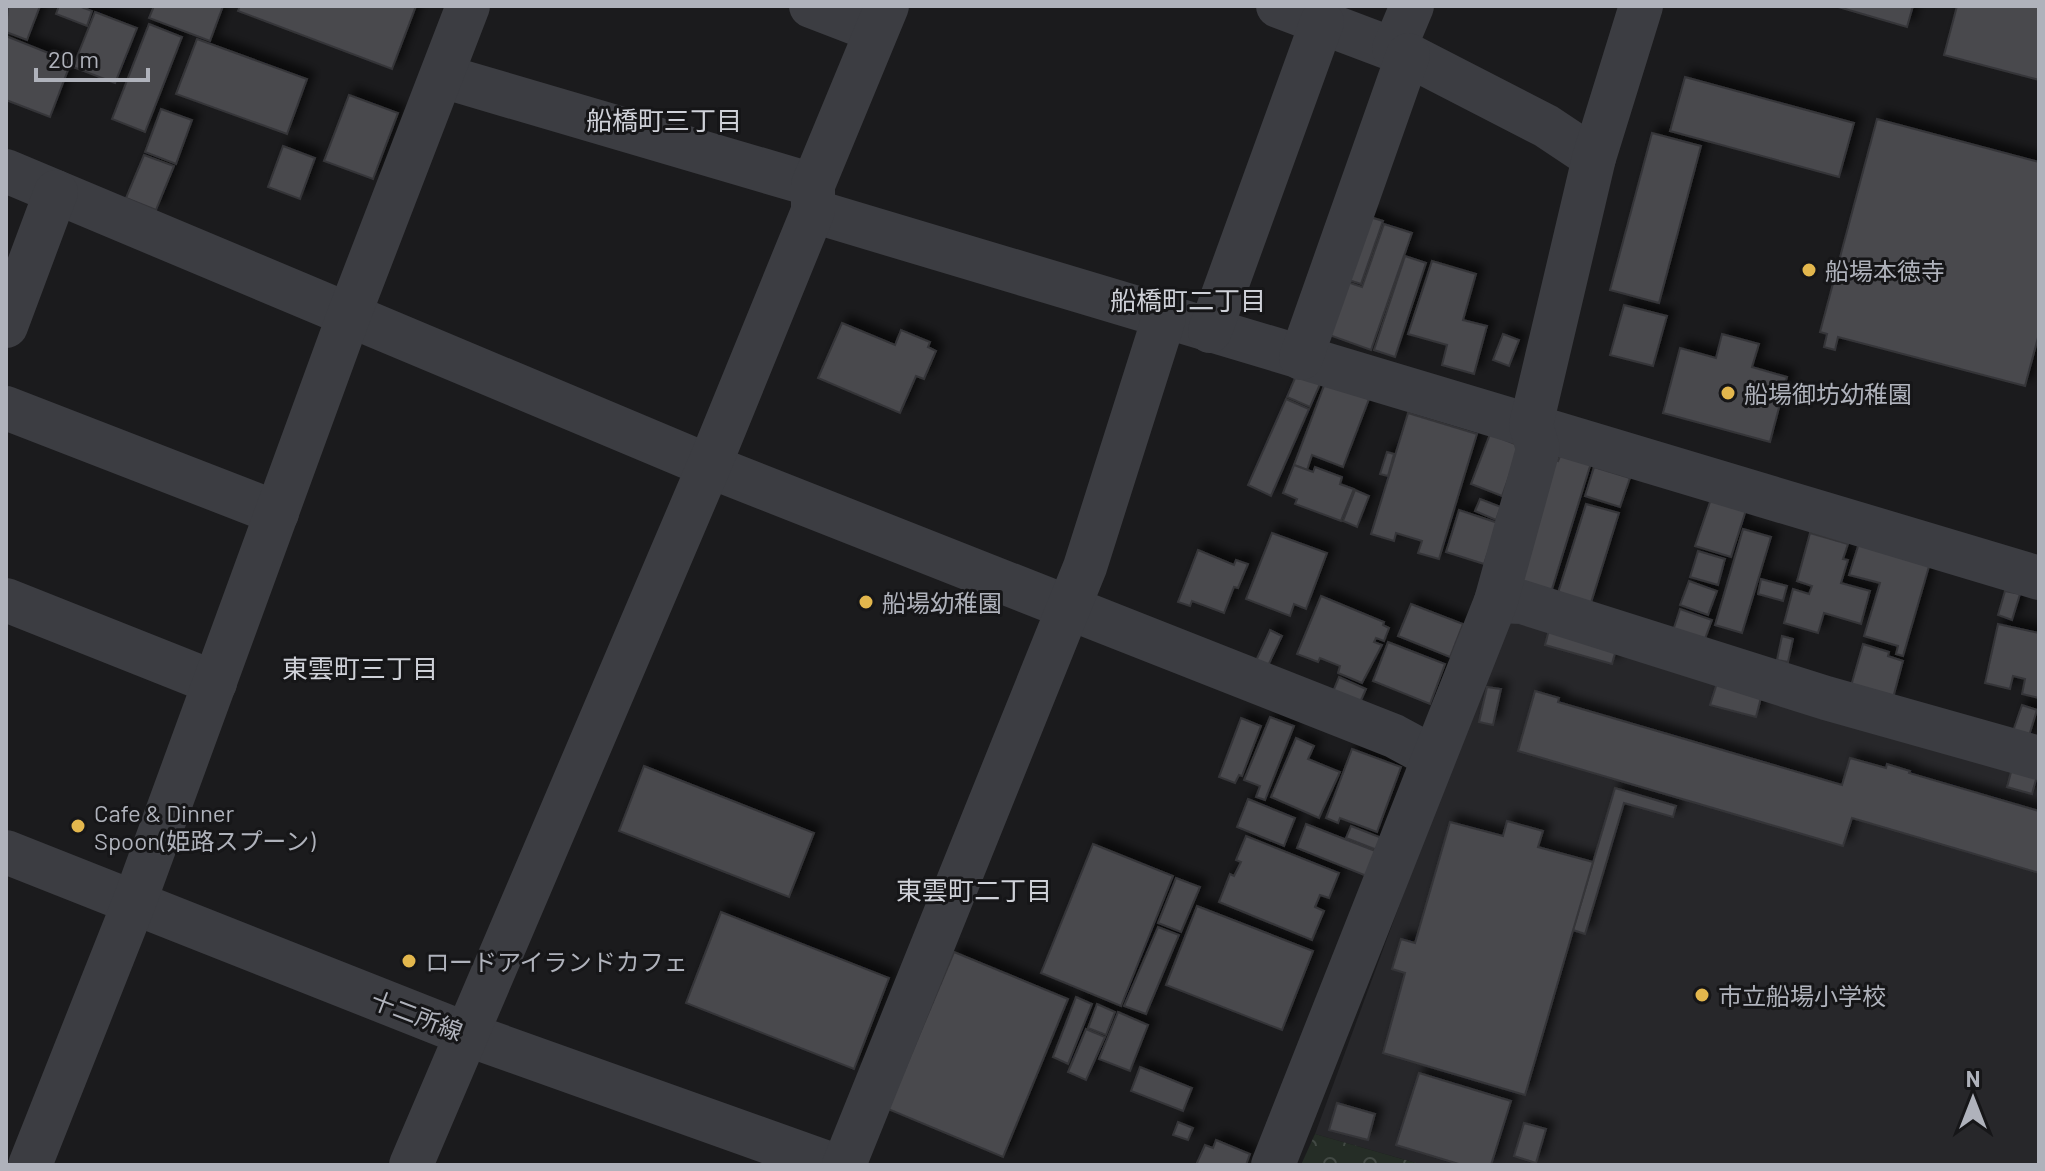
<svg xmlns="http://www.w3.org/2000/svg" width="2045" height="1171" font-family="Barlow,'Noto Sans JP',sans-serif">
<defs>
<pattern id="park-crowns" width="20" height="18" patternUnits="userSpaceOnUse" patternTransform="scale(2)"><rect width="20" height="18" fill="#252d26"/><path d="M2 6a3 3 0 1 1 6 0M12 15a3 3 0 1 1 6 0" fill="none" stroke="#424944"/></pattern>
<filter id="shadow"><feDropShadow dx="7" dy="-7" stdDeviation="4" flood-color="#0009"/></filter>
</defs>
<rect width="100%" height="100%" fill="#1b1b1d"/>
<path fill="#27272a" d="M1507 613 2039 766V1165H1423L1315 1134Z"/>
<path fill="url(#park-crowns)" d="M1315 1134 1423 1165H1301Z"/>
<g fill="#48484d" stroke="#353539" stroke-width="2" filter="url(#shadow)">
<path d="M8 6H40L27 40 6 32Z"/>
<path d="M59 6H79L92 11 87 26 56 14Z"/>
<path d="M154 6H223L210 41 149 18Z"/>
<path d="M240 6H416L392 69 238 11Z"/>
<path d="M1835 6H1913L1907 27Z"/>
<path d="M1957 6H2039V80L1944 55Z"/>
<path d="M95 12 137 28 115 83 73 67Z"/>
<path d="M149 24 182 37 145 132 112 119Z"/>
<path d="M6 36 71 62 50 117 6 100Z"/>
<path d="M197 39 307 79 287 134 176 94Z"/>
<path d="M1685 77 1854 123 1839 177 1670 131Z"/>
<path d="M349 95 398 113 373 179 324 161Z"/>
<path d="M161 109 192 120 176 164 145 152Z"/>
<path d="M1877 119 2039 162V334L2025 386 1838 337 1835 350 1824 347 1827 334 1820 332Z"/>
<path d="M1652 133 1701 146 1659 303 1610 290Z"/>
<path d="M283 146 315 158 300 199 268 187Z"/>
<path d="M144 155 174 166 156 210 126 198Z"/>
<path d="M1357 213 1383 221 1361 284 1336 276Z"/>
<path d="M1384 224 1412 233 1371 350 1318 331 1336 278 1362 287Z"/>
<path d="M1405 256 1426 263 1395 357 1374 350Z"/>
<path d="M1432 261 1476 274 1463 320 1487 326 1474 374 1442 365 1447 345 1408 334Z"/>
<path d="M1624 305 1667 316 1653 366 1610 355Z"/>
<path d="M842 323 895 345 901 330 930 342 928 347 936 351 924 379 916 376 900 413 818 378Z"/>
<path d="M1503 334 1519 340 1509 366 1493 360Z"/>
<path d="M1722 334 1759 344 1752 367 1787 377 1770 442 1663 413 1680 348 1716 358Z"/>
<path d="M1298 371 1321 382 1310 407 1287 397Z"/>
<path d="M1325 383 1369 399 1343 467 1312 455 1307 470 1294 465Z"/>
<path d="M1286 399 1309 409 1271 496 1248 485Z"/>
<path d="M1408 413 1477 434 1439 559 1418 553 1422 541 1396 533 1394 541 1371 534Z"/>
<path d="M1490 434 1520 446 1502 496 1471 484Z"/>
<path d="M1387 452 1394 454 1388 476 1380 474Z"/>
<path d="M1561 454 1591 463 1549 599 1519 589 1553 459 1558 461Z"/>
<path d="M1294 465 1313 472 1315 467 1342 477 1340 484 1354 489 1341 521 1295 504 1297 499 1283 493Z"/>
<path d="M1594 467 1630 478 1620 507 1585 496Z"/>
<path d="M1355 490 1369 496 1357 527 1343 521Z"/>
<path d="M1480 499 1501 507 1496 520 1475 511Z"/>
<path d="M1711 499 1746 510 1731 557 1695 546Z"/>
<path d="M1586 504 1619 513 1590 606 1557 596Z"/>
<path d="M1459 510 1498 523 1484 564 1446 552Z"/>
<path d="M1743 529 1771 537 1742 633 1715 625Z"/>
<path d="M1272 533 1327 553 1306 609 1294 604 1290 616 1246 599Z"/>
<path d="M1810 533 1848 544 1843 559 1848 560 1841 583 1870 591 1861 624 1824 613 1818 633 1784 623 1793 589 1809 594 1812 586 1797 581Z"/>
<path d="M1859 543 1930 563 1903 656 1896 654 1898 646 1864 636 1880 583 1849 575Z"/>
<path d="M1198 550 1234 565 1236 560 1248 564 1238 588 1234 587 1224 613 1192 601 1190 606 1178 602Z"/>
<path d="M1698 551 1725 559 1718 585 1690 577Z"/>
<path d="M1761 579 1787 586 1783 601 1758 594Z"/>
<path d="M1689 581 1717 591 1708 615 1680 605Z"/>
<path d="M2005 591 2020 594 2012 620 1998 615Z"/>
<path d="M1321 596 1384 622 1383 625 1389 628 1384 641 1376 638 1374 642 1382 645 1362 683 1338 673 1340 666 1320 658 1318 662 1297 654Z"/>
<path d="M1411 604 1463 624 1450 657 1398 636Z"/>
<path d="M1680 609 1712 620 1703 644 1672 634Z"/>
<path d="M1998 624 2039 633V698L2022 694 2025 679 2013 676 2010 689 1985 683Z"/>
<path d="M1550 626 1617 646 1612 664 1545 645Z"/>
<path d="M1270 630 1282 636 1266 670 1254 665Z"/>
<path d="M1782 636 1793 639 1788 662 1777 660Z"/>
<path d="M1388 642 1445 664 1430 704 1373 681Z"/>
<path d="M1863 644 1889 652 1888 656 1903 661 1893 698 1851 686Z"/>
<path d="M1339 677 1366 689 1359 705 1332 694Z"/>
<path d="M1717 683 1762 694 1756 717 1710 705Z"/>
<path d="M1487 687 1501 689 1493 725 1479 722Z"/>
<path d="M1535 691 1559 698 1558 702 1842 785 1850 758 1886 768 1887 764 1910 771 1909 773 2039 811V873L1852 818 1843 846 1518 751Z"/>
<path d="M2022 705 2037 710 2028 739 2012 734Z"/>
<path d="M1270 717 1294 726 1265 800 1256 797 1260 786 1244 780Z"/>
<path d="M1241 718 1261 726 1242 776 1239 775 1235 783 1219 777Z"/>
<path d="M1296 738 1314 746 1308 759 1340 772 1319 818 1271 797Z"/>
<path d="M1352 749 1401 767 1377 832 1340 818 1338 823 1326 818Z"/>
<path d="M2013 765 2038 772 2032 794 2007 787Z"/>
<path d="M644 766 814 833 789 897 619 831Z"/>
<path d="M1615 788 1676 806 1673 817 1624 803 1585 934 1573 930Z"/>
<path d="M1248 799 1295 818 1284 846 1237 827Z"/>
<path d="M1507 821 1543 831 1538 847 1593 862 1525 1095 1383 1053 1405 973 1392 969 1401 939 1415 943 1450 822 1503 836Z"/>
<path d="M1306 824 1378 852 1369 877 1297 848Z"/>
<path d="M1351 826 1382 838 1377 850 1346 838Z"/>
<path d="M1246 836 1339 873 1329 898 1320 895 1315 907 1324 911 1312 940 1219 902 1230 874 1234 876 1241 862 1236 860Z"/>
<path d="M1093 844 1173 876 1121 1006 1041 973Z"/>
<path d="M1176 878 1200 887 1181 932 1158 923Z"/>
<path d="M1197 906 1313 951 1282 1030 1166 985Z"/>
<path d="M721 912 889 978 854 1069 686 1003Z"/>
<path d="M1158 927 1179 935 1146 1014 1124 1006Z"/>
<path d="M954 952 1068 999 1003 1157 888 1109Z"/>
<path d="M1076 997 1092 1004 1068 1064 1053 1057Z"/>
<path d="M1097 1004 1115 1012 1106 1035 1088 1028Z"/>
<path d="M1118 1012 1148 1025 1130 1071 1099 1059Z"/>
<path d="M1086 1029 1105 1037 1086 1080 1068 1072Z"/>
<path d="M1140 1067 1192 1088 1183 1111 1131 1091Z"/>
<path d="M1419 1073 1511 1101 1491 1165H1462L1396 1145Z"/>
<path d="M1337 1103 1375 1114 1368 1140 1329 1130Z"/>
<path d="M1178 1122 1193 1128 1188 1140 1173 1135Z"/>
<path d="M1524 1123 1546 1129 1536 1163 1514 1156Z"/>
<path d="M1216 1140 1250 1154 1246 1165H1196L1205 1145 1213 1148Z"/>
</g>
<g fill="none" stroke-linecap="round" stroke-linejoin="round">
<g stroke="#3c3d42" stroke-width="44">
<path d="M811 6 876 31"/>
<path d="M1278 6 1408 55 1546 126 1594 158"/>
<path d="M1394 49 1412 6"/>
<path d="M442 76 813 185"/>
<path d="M6 171 709 466 1394 736 1433 757"/>
<path d="M813 211 2039 578"/>
<path d="M6 326 56 192"/>
<path d="M1210 331 1322 22"/>
<path d="M1301 358 1408 55"/>
<path d="M6 408 277 513"/>
<path d="M6 600 215 683"/>
<path d="M1496 601 1522 602 1826 698 2039 758"/>
<path d="M6 852 466 1034 833 1165"/>
<path d="M30 1165 134 903 349 315 468 6"/>
<path d="M411 1165 709 466 813 211V185L887 6"/>
<path d="M844 1165 1085 567 1164 318"/>
<path d="M1273 1165 1496 601 1538 449 1531 425 1594 158 1641 6"/>
</g>
</g>
<g fill="#e3b74d" stroke="#161618" stroke-width="3">
<circle cx="1809" cy="270" r="8"/>
<circle cx="1728" cy="393" r="8"/>
<circle cx="866" cy="602" r="8"/>
<circle cx="78" cy="826" r="8"/>
<circle cx="409" cy="961" r="8"/>
<circle cx="1702" cy="995" r="8"/>
</g>
<g text-anchor="middle" dominant-baseline="central" stroke-width="6" stroke-linejoin="round" paint-order="stroke">
<g font-size="24" fill="#afb2bb" stroke="#161618" text-anchor="start">
<text x="1825" y="270">船場本徳寺</text>
<text x="1744" y="393">船場御坊幼稚園</text>
<text x="882" y="602">船場幼稚園</text>
<text x="94" y="812">Cafe &amp; Dinner<tspan x="94" dy="28">Spoon(姫路スプーン)</tspan></text>
<text x="425" y="961">ロードアイランドカフェ</text>
<text x="1718" y="995">市立船場小学校</text>
</g>
<g font-size="24" fill="#afb2bb" stroke="#161618">
<text transform="translate(417 1015) rotate(21)">十二所線</text>
</g>
<g font-size="26" fill="#cfd1d8" stroke="#161618">
<text x="664" y="119">船橋町三丁目</text>
<text x="1188" y="299">船橋町二丁目</text>
<text x="360" y="667">東雲町三丁目</text>
<text x="974" y="889">東雲町二丁目</text>
</g>
</g>
<rect width="2045" height="1171" fill="none" stroke="#afb2bb" stroke-width="16"/>
<g transform="translate(1973 1099)" stroke="#161618" stroke-width="6" paint-order="stroke">
<path d="M0-6L14 30L0 20L-14 30Z" fill="#afb2bb"/>
<text y="-12" font-size="22" font-weight="bold" text-anchor="middle" fill="#afb2bb">N</text>
</g>
<path d="M36 68v12h112v-12" fill="none" stroke="#afb2bb" stroke-width="4"/>
<text x="48" y="68" font-size="24" fill="#afb2bb" stroke="#161618" stroke-width="6" paint-order="stroke">20 m</text>
</svg>
